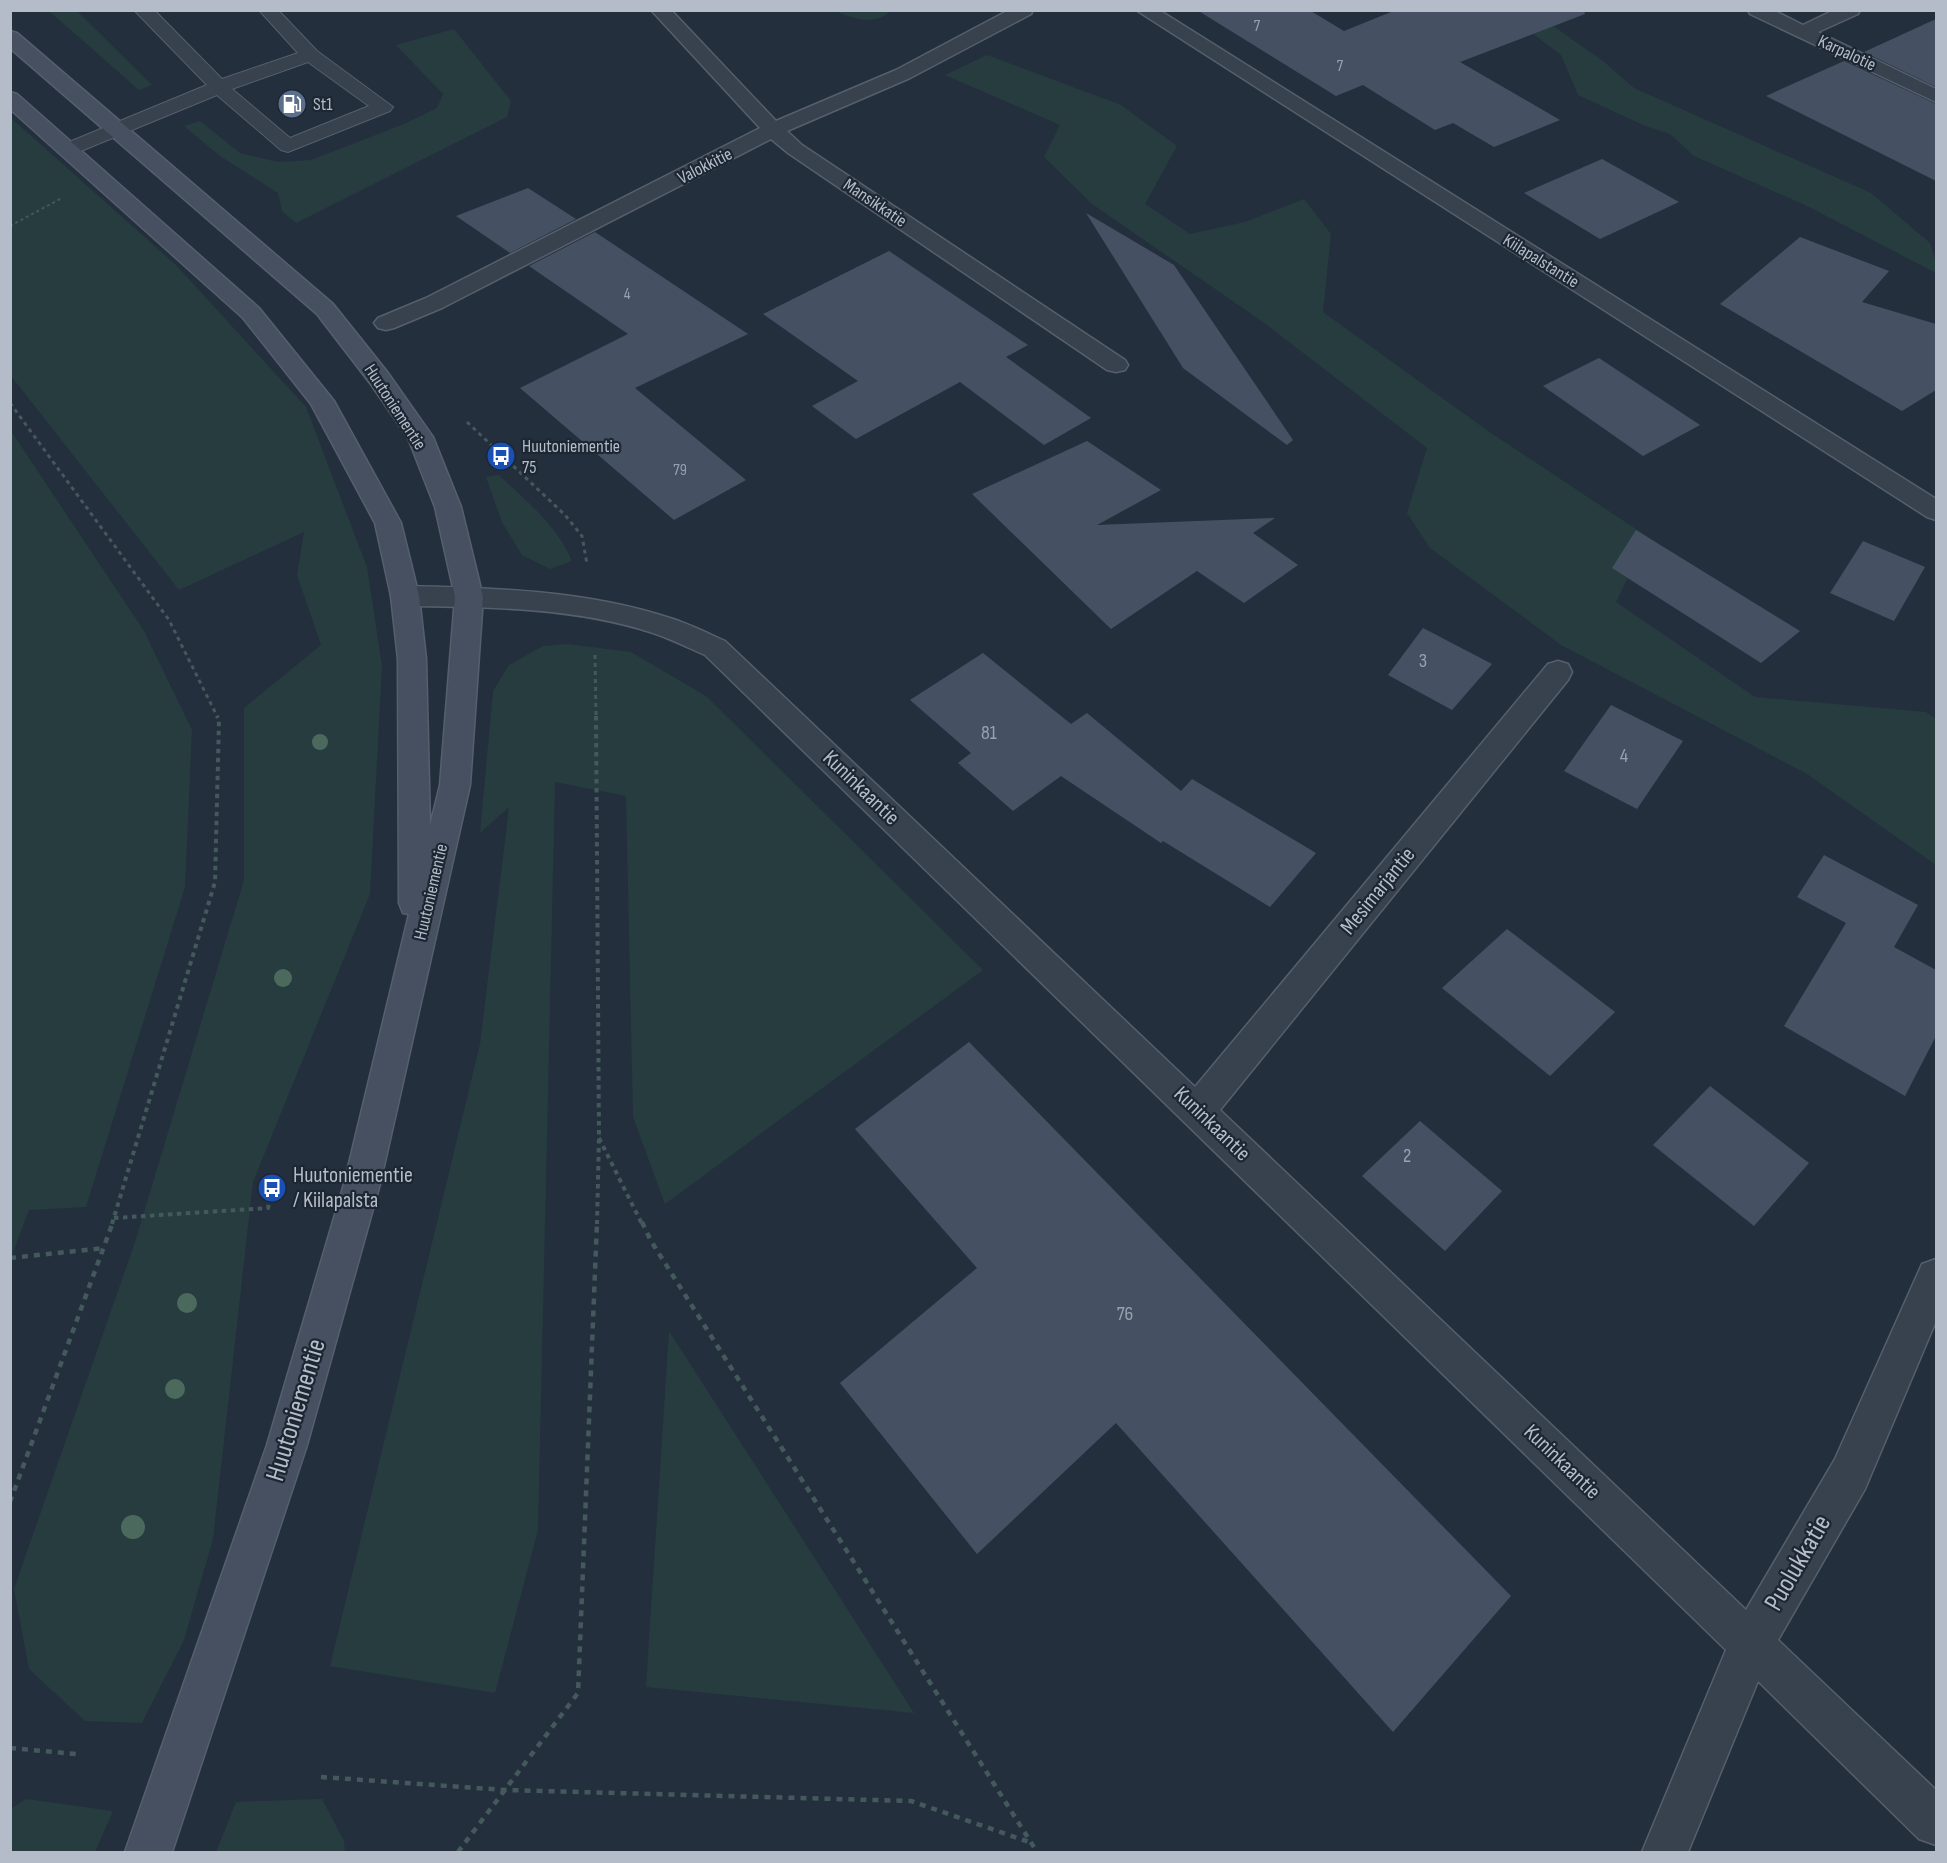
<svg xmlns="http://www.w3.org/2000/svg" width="1947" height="1863" font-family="'Sofia Sans Condensed',sans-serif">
<rect width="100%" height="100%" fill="#242f3e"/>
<g fill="#263c3f">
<path d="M49 11H77L152 85 139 90Z"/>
<path d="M835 11 891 10V11C873 26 854 19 835 11Z"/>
<path d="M1503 11 1539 16 1603 61 1634 88 1871 193 1930 243 1936 262V273L1805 205 1694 156 1670 134 1643 125 1578 95 1561 55Z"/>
<path d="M454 29 511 101 507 117 296 223 282 211 278 193 220 156 184 126 200 121 240 153 278 162 311 160 404 124 437 108 443 94 396 45Z"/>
<path d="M987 55 1121 105 1177 146 1145 204 1190 234 1245 222 1304 199 1331 234 1323 312 1488 431 1648 537 1616 602 1755 697 1926 712 1936 719V865L1807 774 1561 645 1430 548 1407 513 1427 448 1263 322 1092 204 1044 157 1060 125 945 75Z"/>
<path d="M11 118 176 265 306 407 367 567 382 666 370 894 253 1182 213 1539 184 1640 142 1723 85 1721 29 1669 14 1589 135 1242 244 880V708L321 645 297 575 304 532 179 590 11 376Z"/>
<path d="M11 431 144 631 192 730 185 887 86 1207 29 1210 11 1258Z"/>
<path d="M499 475C526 501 557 525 572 561L550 569 522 555 502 522 486 477Z"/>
<path d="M568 644 631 652 706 696 983 970 665 1204 633 1117 626 796 555 782 538 1530 495 1693 330 1666 480 1044 509 807 480 833 493 691 509 665 543 646Z"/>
<path d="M669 1331 914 1713 646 1687Z"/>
<path d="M26 1799 113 1811 95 1852H11V1809Z"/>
<path d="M322 1799 344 1841 345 1852H216L236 1802Z"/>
</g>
<g fill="#455162">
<path d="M1197 10H1309L1344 31 1396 10H1584L1585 14 1460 62 1560 120 1494 147 1453 123 1435 130 1363 85 1336 96Z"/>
<path d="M1936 19V87L1864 52Z"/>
<path d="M1844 61 1936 104V181L1766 96Z"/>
<path d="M1602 159 1679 202 1600 239 1524 193Z"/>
<path d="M528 188 576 219 510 253 456 216Z"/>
<path d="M1086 213 1174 265 1293 440 1287 445 1183 368Z"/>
<path d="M595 232 748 334 635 388 746 480 674 520 520 388 628 334 529 266Z"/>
<path d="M1800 237 1889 271 1862 302 1936 324V390L1902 411 1720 304Z"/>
<path d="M889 251 1028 345 1006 357 1091 418 1044 445 960 382 856 439 812 406 858 381 763 314Z"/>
<path d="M1599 358 1700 425 1643 456 1543 386Z"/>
<path d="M1087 441 1161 490 1097 525 1275 518 1253 533 1298 565 1244 603 1197 571 1111 629 972 494Z"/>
<path d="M1636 530 1800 631 1761 663 1612 568Z"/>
<path d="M1863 541 1925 567 1894 621 1830 593Z"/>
<path d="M1423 628 1492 664 1452 710 1388 675Z"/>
<path d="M983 653 1071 724 1087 713 1181 791 1192 779 1316 853 1270 907 1163 841 1161 843 1061 776 1013 811 958 763 971 753 910 700Z"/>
<path d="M1611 705 1683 741 1637 809 1564 771Z"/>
<path d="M1824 855 1918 905 1894 947 1936 970V1036L1905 1096 1784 1026 1846 923 1797 897Z"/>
<path d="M1507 929 1615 1012 1550 1076 1442 988Z"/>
<path d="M969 1042 1511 1596 1393 1732 1116 1423 977 1554 840 1383 977 1268 855 1129Z"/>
<path d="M1710 1086 1809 1163 1754 1226 1653 1145Z"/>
<path d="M1420 1121 1502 1191 1445 1251 1362 1176Z"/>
</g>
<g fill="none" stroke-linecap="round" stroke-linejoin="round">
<g stroke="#565f6c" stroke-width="2">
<path id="lane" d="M134 10H154L222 79 298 53 259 10H278L317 51 393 107 390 111 288 152 281 150 217 95 76 153H62L59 149 62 145 207 85ZM308 62 369 106 290 138 232 89Z"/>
</g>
<g stroke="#565f6c" stroke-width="3">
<g id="street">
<path d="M651 10H671L776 121 896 70 1009 10H1033L1031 14 910 78 787 131 802 145 1125 360 1128 365 1125 370 1116 372 1107 370 788 153 771 139 442 308 394 328 386 330 378 328 374 323 378 318 426 298 760 128Z"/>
<path d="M1136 10H1159L1936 499V520L1927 517Z"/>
<path d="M1748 10H1773L1803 25 1834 10H1860L1858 14 1818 32 1936 89V102L1750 14Z"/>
<path d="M405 586C494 588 584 590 670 618 689 624 707 633 725 641L1195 1087 1548 664 1558 661 1568 664 1572 672 1568 680 1220 1110 1746 1610 1835 1459 1922 1264 1936 1259V1321L1865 1489 1778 1640 1936 1790V1845L1919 1839 1758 1681 1688 1852H1642L1726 1650 705 655C687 647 669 638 650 632 572 607 486 607 405 606L395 603 391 596 395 589Z"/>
</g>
</g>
<g stroke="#565f6c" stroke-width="3">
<path id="secondary" d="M10 31 17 33 333 304 388 373 433 437 461 507 483 597 470 785 380 1184 307 1445 172 1852H125L267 1445 344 1184 409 914 403 913 399 903 398 659 391 596 375 523 311 404 243 318 10 109V92L17 94 259 308 334 401 401 523 419 596 426 659 430 826 440 785 455 597 435 507 408 438 370 383 317 314 10 48Z"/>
</g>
<path stroke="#44595c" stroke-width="2" stroke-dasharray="3 3" stroke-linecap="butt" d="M10 226 60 199"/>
<g stroke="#44595c" stroke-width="3" stroke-dasharray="4 4" stroke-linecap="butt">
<path d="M10 403 169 620 218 718"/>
<path d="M467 422 565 515 582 536 587 564"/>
<path d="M595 655 596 718"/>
</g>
<g stroke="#44595c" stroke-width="4" stroke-dasharray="4.5 4.5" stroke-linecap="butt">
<path d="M596 716 599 1137 597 1224"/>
<path d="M599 1138 642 1224"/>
<path d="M114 1218 268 1208 272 1188"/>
<path d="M112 1224 215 882 219 720 217 716"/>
</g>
<g stroke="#44595c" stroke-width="4.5" stroke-dasharray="6 6" stroke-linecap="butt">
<path d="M642 1222 651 1241 1037 1852"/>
<path d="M10 1258 105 1248"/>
<path d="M10 1502 113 1222"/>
<path d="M10 1748 76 1754"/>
<path d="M321 1777 505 1790 911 1801 1029 1842"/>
<path d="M458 1852 578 1693 597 1222"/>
</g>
<use href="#lane" fill="#38414e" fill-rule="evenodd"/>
<use href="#street" fill="#38414e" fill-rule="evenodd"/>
<use href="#secondary" fill="#465061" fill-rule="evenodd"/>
</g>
<g fill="#4b6a5d">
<circle cx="320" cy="742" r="8"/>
<circle cx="283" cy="978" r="9"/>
<circle cx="187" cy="1303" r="10"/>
<circle cx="175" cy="1389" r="10"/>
<circle cx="133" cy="1527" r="12"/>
</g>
<defs>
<g id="fuel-disc" transform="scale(1.5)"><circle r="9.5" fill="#5c6f8a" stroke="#1d2633"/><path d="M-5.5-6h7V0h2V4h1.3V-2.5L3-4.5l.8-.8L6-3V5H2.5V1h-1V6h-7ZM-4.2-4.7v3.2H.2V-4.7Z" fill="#fff"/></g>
<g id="bus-disc" transform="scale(1.5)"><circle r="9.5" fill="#1a4fb4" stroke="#1d2633"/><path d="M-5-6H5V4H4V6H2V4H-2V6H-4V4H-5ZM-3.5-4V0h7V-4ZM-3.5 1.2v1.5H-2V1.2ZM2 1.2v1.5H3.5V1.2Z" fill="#fff"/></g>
</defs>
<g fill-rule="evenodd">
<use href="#fuel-disc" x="292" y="104"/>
<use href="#bus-disc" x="501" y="456"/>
<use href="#bus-disc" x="272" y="1188"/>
</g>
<g text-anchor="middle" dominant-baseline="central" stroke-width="4.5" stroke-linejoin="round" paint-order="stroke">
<g font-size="16" fill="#98a1af">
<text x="1257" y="26">7</text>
<text x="1340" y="66">7</text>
<text x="627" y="294">4</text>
<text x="680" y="470">79</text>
</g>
<g font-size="18" fill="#b4bcc9" stroke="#1d2633">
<text transform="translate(1847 53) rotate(25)">Karpalotie</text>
<text transform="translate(705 166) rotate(-27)">Valokkitie</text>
<text transform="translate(875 203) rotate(34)">Mansikkatie</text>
<text transform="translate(1541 261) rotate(32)">Kiilapalstantie</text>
<text transform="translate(395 407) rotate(57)">Huutoniementie</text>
<text transform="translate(431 892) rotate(-77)">Huutoniementie</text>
</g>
<g font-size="18" fill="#b4bcc9" stroke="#1d2633" text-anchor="start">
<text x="313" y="104">St1</text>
<text x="522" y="446">Huutoniementie<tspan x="522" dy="21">75</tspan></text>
</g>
<g font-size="20" fill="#98a1af">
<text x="1423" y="661">3</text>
<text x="989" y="733">81</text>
<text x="1624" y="756">4</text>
<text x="1407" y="1156">2</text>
<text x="1125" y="1314">76</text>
</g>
<g font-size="22" fill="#b4bcc9" stroke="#1d2633">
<text transform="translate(861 788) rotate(44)">Kuninkaantie</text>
<text transform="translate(1378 891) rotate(-51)">Mesimarjantie</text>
<text transform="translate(1212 1124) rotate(44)">Kuninkaantie</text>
<text transform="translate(1562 1462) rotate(44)">Kuninkaantie</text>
</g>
<g font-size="22" fill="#b4bcc9" stroke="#1d2633" text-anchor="start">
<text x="293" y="1175">Huutoniementie<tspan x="293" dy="25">/ Kiilapalsta</tspan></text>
</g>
<g font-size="27" fill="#b4bcc9" stroke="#1d2633">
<text transform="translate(296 1410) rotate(-73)">Huutoniementie</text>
<text transform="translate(1798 1563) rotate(-60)">Puolukkatie</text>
</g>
</g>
<rect width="1947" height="1863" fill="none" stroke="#b4bcc9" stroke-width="24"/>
</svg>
